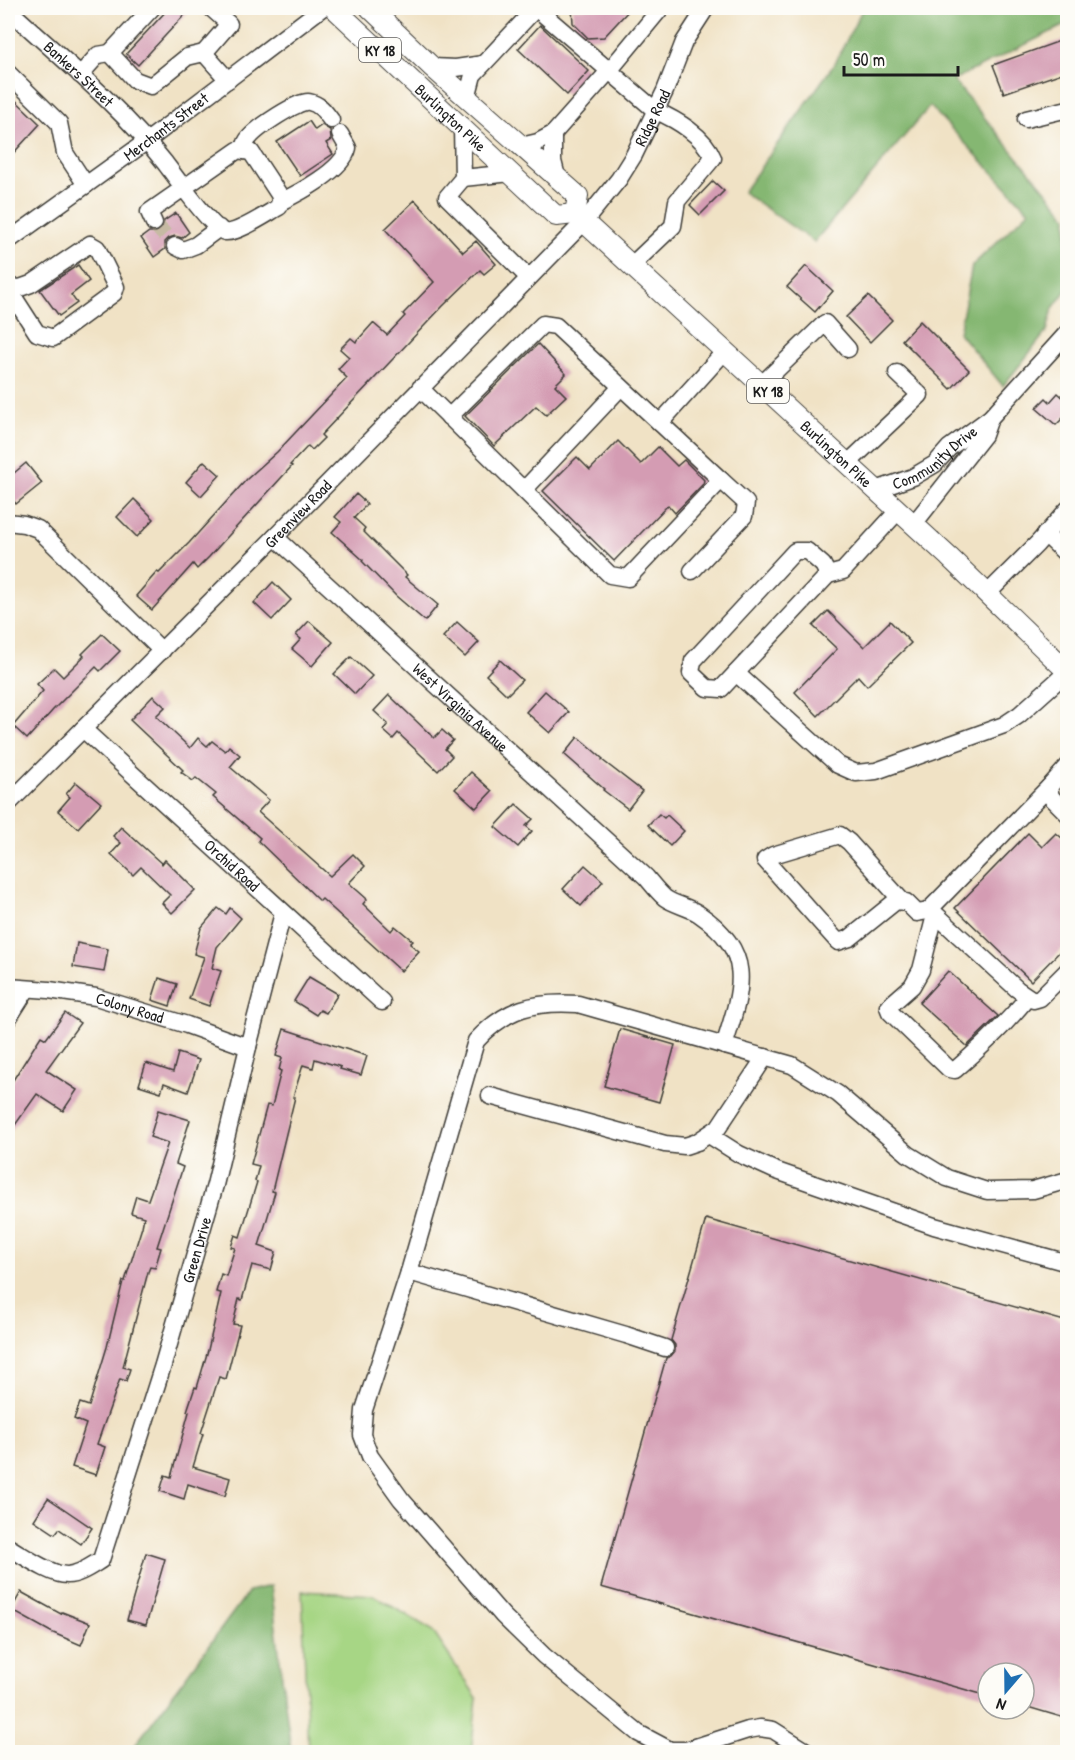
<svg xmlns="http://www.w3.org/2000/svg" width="1075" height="1760" font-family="'Patrick Hand',sans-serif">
<rect width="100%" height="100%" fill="#fdfcf7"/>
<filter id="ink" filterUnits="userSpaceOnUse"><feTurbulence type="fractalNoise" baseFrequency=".0167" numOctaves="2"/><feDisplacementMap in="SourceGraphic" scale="12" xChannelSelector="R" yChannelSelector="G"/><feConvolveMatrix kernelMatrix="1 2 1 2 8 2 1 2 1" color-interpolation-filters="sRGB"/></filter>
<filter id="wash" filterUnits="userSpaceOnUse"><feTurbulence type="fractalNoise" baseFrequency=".008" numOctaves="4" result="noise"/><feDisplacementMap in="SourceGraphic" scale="24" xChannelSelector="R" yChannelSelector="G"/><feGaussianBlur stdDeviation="1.35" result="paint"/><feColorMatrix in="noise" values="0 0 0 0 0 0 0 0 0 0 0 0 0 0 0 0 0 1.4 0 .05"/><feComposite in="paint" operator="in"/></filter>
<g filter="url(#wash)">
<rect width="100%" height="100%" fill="#f0e2c5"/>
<path fill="#a7d685" stroke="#627950" stroke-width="1.5" d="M302 1591 373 1595 432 1630 477 1698 471 1752H308Z"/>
<g fill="#85b772" stroke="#506a47" stroke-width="1.5">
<path d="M863 8H1067V24L953 80 1067 216V289L1053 308 1047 331 1003 386 959 333 972 266 1029 211 930 106 814 242 743 192 835 63Z"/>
<path d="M271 1586 291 1752H130L249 1591Z"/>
</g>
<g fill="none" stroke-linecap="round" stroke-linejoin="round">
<path stroke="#6da1d9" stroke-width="4.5" d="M8 1748 12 1752"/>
</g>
<g id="blocks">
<g fill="#d49cb3">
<path d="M169 8H191L138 65 126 54Z"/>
<path d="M572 8H631L604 37 588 38 573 23Z"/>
<path d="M540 25 589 71 567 95 518 49Z"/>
<path d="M1068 38V71L1004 93 993 65Z"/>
<path d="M8 93 40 124 8 159Z"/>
<path d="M309 121 315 130 322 125 330 130 331 140 326 143 333 154 300 176 277 142Z"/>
<path d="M713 181 724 191 700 215 690 205Z"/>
<path d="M415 200 463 252 476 241 496 264 484 274 480 270 443 306 321 435 324 438 312 450 308 446 290 465 292 466 209 557 197 569 193 564 152 610 136 596 157 572 159 573 189 543 247 479 277 452 347 378 338 369 349 357 340 349 351 338 356 342 373 323 387 335 405 316 403 314 434 282 385 229Z"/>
<path d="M176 213 189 232 182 238 175 236 169 238 165 242V249L154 257 141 238 149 232H159L163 229 164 221Z"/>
<path d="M78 265 89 281 71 295 77 303 59 316 40 290Z"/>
<path d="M806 266 833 291 815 312 787 287Z"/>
<path d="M868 296 892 320 870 342 846 317Z"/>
<path d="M920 321 969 370 951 389 902 340Z"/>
<path d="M538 344 566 374 555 385 566 396 546 415 536 406 494 446 465 416Z"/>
<path d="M1058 393 1068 402V413L1056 425 1036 408 1046 398 1050 402Z"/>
<path d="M618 441 641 464 658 447 677 466 684 460 704 480 703 484 675 513 668 505 614 561 543 491 577 457 590 470Z"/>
<path d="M204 461 220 475 201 496 186 482Z"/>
<path d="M26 463 42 483 16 504 8 494V478Z"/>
<path d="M356 494 367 504 354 518 365 528 363 531 407 575 405 577 438 605 425 621 396 596 362 561 363 560 332 532 341 522 335 517Z"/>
<path d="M134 499 154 519 137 537 117 517Z"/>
<path d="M273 582 291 600 272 620 254 603Z"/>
<path d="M828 611 864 647 890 621 911 643 867 686 858 676 818 716 795 692 837 649 813 626Z"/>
<path d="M309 621 333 642 312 666 292 649 301 639 296 635Z"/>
<path d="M457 622 479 642 465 657 443 637Z"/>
<path d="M102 634 120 651 100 671 96 667 53 710 27 739 13 726 43 691 37 684 54 668 63 677 84 656 82 654Z"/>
<path d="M351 657 372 676 355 694 334 674Z"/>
<path d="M500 660 522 680 507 695 486 675Z"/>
<path d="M545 691 569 712 550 733 526 712Z"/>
<path d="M389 695 434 738 442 730 453 740 445 749 452 756 438 771 398 733 393 739 383 730 388 724 374 711Z"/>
<path d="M153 696 165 707 156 716 190 748 198 738 207 746 212 741 225 751 229 746 240 755 230 767 269 800 258 812 330 876 353 854 365 866 349 883 367 899 363 904 391 931 395 926 413 941 410 944 419 951 401 971 322 899 320 901 258 841 260 838 213 797 216 794 196 778 193 781 181 772 183 770 130 720Z"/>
<path d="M578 737 603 759 602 760 642 791 628 809 603 790 604 789 564 754Z"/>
<path d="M471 772 492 791 476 808 455 789Z"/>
<path d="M76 782 101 803 78 828 58 811 70 797 66 794Z"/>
<path d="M516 804 533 819 526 826 532 831 518 847 495 827Z"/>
<path d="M659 814 664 818 667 815 684 831 670 846 648 825Z"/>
<path d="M121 827 162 864 165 860 195 890 172 913 162 903 170 895 141 867 133 875 111 854 121 843 113 836Z"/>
<path d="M1028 833 1042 847 1056 833 1068 843V943L1031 981 955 908Z"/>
<path d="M585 865 603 881 581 906 563 889Z"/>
<path d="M218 908 226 914 230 908 241 918 217 947 212 968 221 971 209 1006 189 999 204 957 194 954 201 928Z"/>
<path d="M77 943 108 949 104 972 73 967Z"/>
<path d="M948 971 998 1016 967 1046 919 1003Z"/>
<path d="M309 977 338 994 326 1013 320 1010 316 1015 294 1001Z"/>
<path d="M159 978 177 984 170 1006 152 1000Z"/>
<path d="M65 1013 80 1023 46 1070 77 1090 63 1111 37 1094 8 1135V1088L41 1036 46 1039Z"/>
<path d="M284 1029 367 1056 361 1075 340 1069 341 1067 315 1059 313 1068 303 1065 293 1097H295L272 1191 275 1192 259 1246 276 1252 271 1270 252 1265 242 1300 239 1299 233 1324 240 1325 226 1379 219 1377 201 1433 203 1434 193 1467 230 1478 225 1496 188 1484 184 1499 160 1491 165 1475 171 1477 189 1412 187 1411 195 1387 197 1388 208 1350 221 1293 216 1292 221 1274 226 1276 235 1248 231 1247 235 1235 240 1237 257 1182 255 1181 259 1166 251 1164 267 1105 272 1106 281 1071 279 1070 282 1058 276 1056Z"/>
<path d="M620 1029 675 1045 659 1102 604 1086Z"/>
<path d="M178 1053 199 1060 188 1092 164 1083 161 1092 139 1085 146 1063 173 1072Z"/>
<path d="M158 1110 190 1120 176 1164 183 1167 157 1247 161 1248 155 1268 150 1267 148 1272 123 1367 130 1369 126 1381 120 1379 97 1444 105 1447 96 1475 72 1467 86 1424 74 1419 80 1403 89 1406 107 1347 123 1281H125L142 1227 144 1217 131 1213 136 1196 148 1200 168 1143 150 1137Z"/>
<path d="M706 1219 1068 1322V1719L1024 1706V1673H988V1696L601 1587 666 1358 671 1356 675 1351V1345L671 1340Z"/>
<path d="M48 1498 92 1528 81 1544 59 1529 55 1534 34 1520Z"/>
<path d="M146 1553 165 1559 146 1625 127 1620Z"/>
<path d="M21 1592 61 1614 62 1612 90 1623 81 1645 51 1632 11 1610Z"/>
</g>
</g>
</g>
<g filter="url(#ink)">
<use href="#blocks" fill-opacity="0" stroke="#3c3a35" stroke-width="1.5"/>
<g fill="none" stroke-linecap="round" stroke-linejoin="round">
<path stroke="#c6baa3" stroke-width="16" stroke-dasharray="16 8" stroke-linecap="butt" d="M154 223 175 246"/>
<g stroke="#3c3a35" stroke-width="19">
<g id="minor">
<path id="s1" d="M8 9C62 59 120 106 165 163 175 176 213 230 225 232 237 234 268 213 279 207L280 196 251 152 238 150 149 212 154 223"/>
<path d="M110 53 152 8"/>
<path d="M204 53 229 24 211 8"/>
<path d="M432 67 456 68 483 64"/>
<path d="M8 73 59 123 65 153 86 185"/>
<path d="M80 75 98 55 110 53 135 80 151 86 187 57 204 53 228 80"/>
<path d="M467 98 473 75 536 8 656 111C677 120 704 136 713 158L677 201 673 226 631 266"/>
<path d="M1026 119 1068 109"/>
<path d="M462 127 463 178 447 197 528 277"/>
<path d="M553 134V161L557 177"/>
<path d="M521 146 538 142 553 134 609 71 661 8"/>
<path d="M244 151C245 146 245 142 249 138 257 128 298 100 309 102 320 104 325 112 331 120"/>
<path d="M463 178 511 173"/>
<path d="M280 202C299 193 343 170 348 148L340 134"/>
<path id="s2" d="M8 241 147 141 322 8"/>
<path d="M175 246 183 250 196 245 219 228"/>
<path d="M8 287 20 288 31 284 90 244 97 248 116 287 114 293 53 338 37 333 8 288"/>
<path d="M761 385 825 323 848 349"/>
<path d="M420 388 610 575 628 578 721 480 660 423"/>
<path d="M449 417 543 324 556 326 660 423 725 351"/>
<path d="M847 464 920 395 897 373"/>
<path d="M524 490 621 387"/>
<path id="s3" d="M876 490 913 477 935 464 949 448 990 418 1068 332"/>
<path d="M8 522 24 524 38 529 162 651"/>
<path d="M913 525 984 435 990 418"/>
<path d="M1045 534 1068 556"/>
<path id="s4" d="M275 537 646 877C652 884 658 892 665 898 675 905 689 907 699 914 756 953 742 989 724 1046"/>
<path d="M692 571 744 516 746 503 721 480"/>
<path d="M828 575 823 565 807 551H795L693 661 691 673 707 688 721 689 828 575 843 571 898 511"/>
<path d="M987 594 1037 544 1068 509"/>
<path d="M736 673 838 765 856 773 876 771 1004 725 1019 715 1067 672"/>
<path id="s5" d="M83 729 382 1002"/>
<path d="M1068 766 1049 787 1051 797 1068 814"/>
<path id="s6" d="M8 804 275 537 584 222 619 179 634 155 665 91 684 42 706 8"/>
<path d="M903 902 849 842 840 835 773 855 765 860 838 942 850 938 896 901 906 902 917 913 928 911 1049 787"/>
<path d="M930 909 1017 989 1033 1000 1040 998 1068 970"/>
<path d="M935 915 921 970 912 986 888 1007 890 1012 949 1069 955 1070C982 1047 1006 1024 1028 997"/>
<path id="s7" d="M8 987 49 990 96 997 187 1025 248 1047"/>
<path d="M8 1019 27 989"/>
<path d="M490 1096 665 1144 685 1146 697 1142 718 1128 765 1057"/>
<path d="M709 1135 739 1154 774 1170 934 1226 1068 1263"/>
<path d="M409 1272 626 1335 665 1348"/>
<path id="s8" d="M8 1547C23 1555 50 1575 67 1575 79 1575 91 1566 101 1560L163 1365 215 1185 248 1047 283 913"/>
<path d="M808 1752 773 1730 760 1728 748 1730 686 1750H670L638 1733 544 1656 503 1616 401 1499 370 1456 362 1435 364 1410 409 1272 476 1041C506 1008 534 1001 578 1004L792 1065 838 1094 908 1154 947 1178 987 1191 1033 1190 1068 1180"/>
</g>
</g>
<g stroke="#3c3a35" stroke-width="22">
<g id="major">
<path id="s9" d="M334 8 556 216 575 214 584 222 949 557 1068 672"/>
<path d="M370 8 432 67 578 196 575 214"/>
</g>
</g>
<use href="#minor" stroke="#fff" stroke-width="16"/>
<use href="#major" stroke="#fff" stroke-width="20"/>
</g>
</g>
<g text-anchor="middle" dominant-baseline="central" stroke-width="5" stroke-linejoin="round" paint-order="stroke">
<g fill="#fdfcf7" stroke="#605f5e" stroke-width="1.5">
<rect x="359" y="38" width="42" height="24" rx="4.5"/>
<rect x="747" y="379" width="42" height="24" rx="4.5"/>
</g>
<g font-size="15" font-weight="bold" fill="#1c1c1c">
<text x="380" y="50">KY 18</text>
<text x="768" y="391">KY 18</text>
</g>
<g font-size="16" fill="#1c1c1c" stroke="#fdfcf7">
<text stroke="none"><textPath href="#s1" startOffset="96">Bankers Street</textPath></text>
<text stroke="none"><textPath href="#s9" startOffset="160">Burlington Pike</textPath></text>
<text stroke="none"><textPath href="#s6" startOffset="944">Ridge Road</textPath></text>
<text stroke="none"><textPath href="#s2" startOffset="195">Merchants Street</textPath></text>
<text stroke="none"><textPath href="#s9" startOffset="678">Burlington Pike</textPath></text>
<text stroke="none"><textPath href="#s3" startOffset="68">Community Drive</textPath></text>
<text stroke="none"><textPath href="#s6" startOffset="410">Greenview Road</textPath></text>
<text stroke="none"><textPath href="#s4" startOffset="252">West Virginia Avenue</textPath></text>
<text stroke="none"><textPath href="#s5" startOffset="202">Orchid Road</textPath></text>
<text stroke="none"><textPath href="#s7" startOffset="124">Colony Road</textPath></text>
<text stroke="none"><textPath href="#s8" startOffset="428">Green Drive</textPath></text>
</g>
</g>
<rect width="1075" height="1760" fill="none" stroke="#fdfcf7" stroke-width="30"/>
<g transform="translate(1006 1691) rotate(200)"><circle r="28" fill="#fdfcf7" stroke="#a3a29f" stroke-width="1.5"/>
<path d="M0-4.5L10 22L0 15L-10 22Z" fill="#1f6fb2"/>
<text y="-9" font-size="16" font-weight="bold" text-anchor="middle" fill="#1c1c1c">N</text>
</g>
<path d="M844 66v9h114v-9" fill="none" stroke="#1c1c1c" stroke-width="3"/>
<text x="853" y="66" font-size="18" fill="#1c1c1c" stroke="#fdfcf7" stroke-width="4.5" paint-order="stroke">50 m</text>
</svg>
